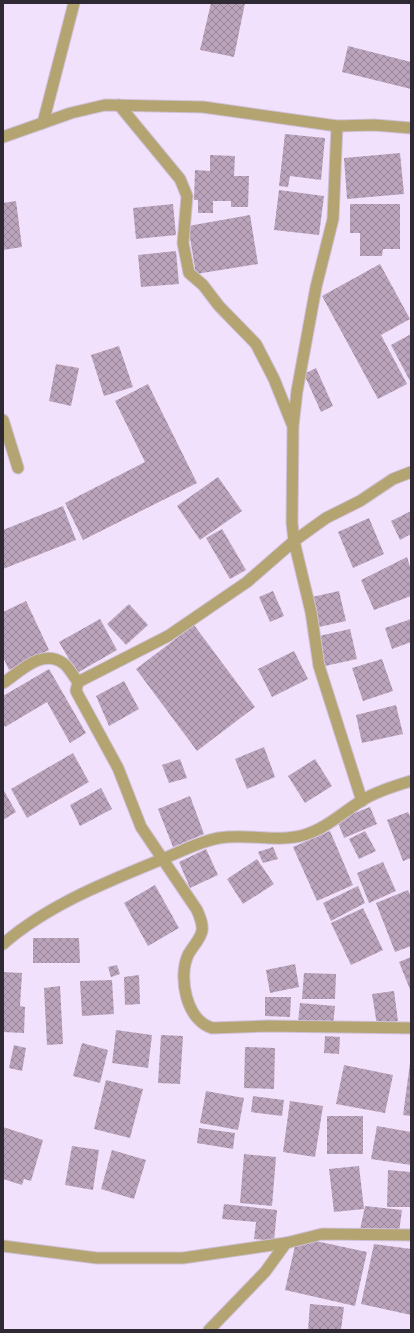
<svg xmlns="http://www.w3.org/2000/svg" width="414" height="1333" font-family="Spectral,serif">
<defs>
<pattern id="building-cross-hatch" width="8" height="8" patternUnits="userSpaceOnUse"><rect width="8" height="8" fill="#bba4bb"/><path d="M0 0l8 8M0 8l8-8" fill="none" stroke="#988699"/></pattern>
</defs>
<rect width="100%" height="100%" fill="#f2e1fd"/>
<g fill="url(#building-cross-hatch)">
<path d="M211 3H245L234 57 200 50Z"/>
<path d="M348 46 411 62V89L342 72Z"/>
<path d="M285 134 325 138 321 180 290 176 288 187 279 186Z"/>
<path d="M400 153 404 194 347 199 344 158Z"/>
<path d="M210 155 235 156 234 176H249L248 207H231V201H213V213H198V200H194L195 170 210 171Z"/>
<path d="M279 190 324 196 319 235 274 230Z"/>
<path d="M16 201 22 247 3 250V203Z"/>
<path d="M173 204 176 235 136 239 133 208Z"/>
<path d="M350 204H400V249H383L382 256H360V233H350Z"/>
<path d="M250 215 258 264 196 274 188 226Z"/>
<path d="M176 251 179 284 141 287 138 255Z"/>
<path d="M380 264 410 319 381 335 407 384 378 399 322 296Z"/>
<path d="M411 334V383L391 345Z"/>
<path d="M119 346 133 387 104 396 91 355Z"/>
<path d="M56 364 79 368 71 406 49 401Z"/>
<path d="M316 368 333 406 321 412 304 374Z"/>
<path d="M148 384 197 483 83 540 65 503 145 462 115 401Z"/>
<path d="M218 477 242 511 200 540 177 506Z"/>
<path d="M63 506 76 540 3 569V530Z"/>
<path d="M411 511V534L400 540 391 521Z"/>
<path d="M369 518 384 554 353 568 338 532Z"/>
<path d="M222 529 246 570 230 579 206 538Z"/>
<path d="M407 557 411 570V596L374 610 361 580Z"/>
<path d="M273 591 284 616 270 622 259 597Z"/>
<path d="M339 591 346 621 319 627 312 597Z"/>
<path d="M26 601 49 650 9 670 3 657V612Z"/>
<path d="M129 604 148 625 126 645 107 624Z"/>
<path d="M100 619 117 650 77 673 59 642Z"/>
<path d="M411 619V642L392 649 385 628Z"/>
<path d="M194 625 255 707 197 751 136 669Z"/>
<path d="M350 629 357 659 325 666 319 636Z"/>
<path d="M294 651 308 679 272 697 258 669Z"/>
<path d="M382 659 393 691 363 701 352 668Z"/>
<path d="M49 669 86 733 70 743 47 702 5 727 3 724V696Z"/>
<path d="M124 681 139 709 109 726 96 696Z"/>
<path d="M396 705 403 734 362 743 356 715Z"/>
<path d="M264 747 275 777 247 789 235 759Z"/>
<path d="M73 753 89 782 27 818 11 789Z"/>
<path d="M180 759 187 778 169 783 162 765Z"/>
<path d="M315 759 332 786 305 803 288 776Z"/>
<path d="M101 788 112 809 80 826 70 805Z"/>
<path d="M3 789 16 812 3 820Z"/>
<path d="M190 796 204 834 173 847 158 809Z"/>
<path d="M370 807 377 824 344 838 337 820Z"/>
<path d="M408 812 411 818V858L403 861 387 820Z"/>
<path d="M330 831 353 885 317 901 293 847Z"/>
<path d="M365 831 376 851 359 859 349 839Z"/>
<path d="M273 847 278 859 263 863 258 852Z"/>
<path d="M206 849 218 875 190 888 179 862Z"/>
<path d="M257 859 274 884 243 904 227 879Z"/>
<path d="M383 862 396 891 369 903 357 873Z"/>
<path d="M155 885 179 928 148 946 124 903Z"/>
<path d="M358 886 365 903 331 921 323 903Z"/>
<path d="M408 890 411 897V946L395 952 376 903Z"/>
<path d="M363 908 383 950 351 965 331 923Z"/>
<path d="M33 938H79L80 963H33Z"/>
<path d="M411 957V992L399 962Z"/>
<path d="M295 964 299 987 270 993 266 970Z"/>
<path d="M117 965 120 974 111 977 108 967Z"/>
<path d="M3 972 22 973 20 1006 25 1007 24 1033 3 1032Z"/>
<path d="M304 973 336 974 335 999H302Z"/>
<path d="M139 975 140 1004 125 1005 124 977Z"/>
<path d="M112 980 114 1014 82 1016 80 981Z"/>
<path d="M60 986 63 1044 47 1045 44 988Z"/>
<path d="M394 991 398 1021 377 1025 372 994Z"/>
<path d="M265 997H291L290 1017 265 1016Z"/>
<path d="M300 1003 335 1006 333 1026 298 1023Z"/>
<path d="M116 1030 152 1035 148 1068 112 1063Z"/>
<path d="M161 1035 183 1036 180 1084 158 1083Z"/>
<path d="M325 1036 340 1037 339 1054 324 1053Z"/>
<path d="M82 1043 108 1050 100 1083 73 1076Z"/>
<path d="M14 1045 26 1048 22 1071 9 1068Z"/>
<path d="M245 1047 275 1048 274 1089 244 1088Z"/>
<path d="M410 1063H411V1116L403 1115Z"/>
<path d="M344 1065 393 1075 385 1113 336 1104Z"/>
<path d="M106 1080 143 1089 130 1138 94 1129Z"/>
<path d="M206 1091 244 1098 238 1130 200 1123Z"/>
<path d="M253 1096 284 1100 282 1116 251 1112Z"/>
<path d="M290 1101 323 1106 315 1157 283 1152Z"/>
<rect x="327" y="1116" width="36" height="38"/>
<path d="M377 1126 411 1132V1165L371 1159Z"/>
<path d="M3 1127 43 1140 31 1181 24 1179 22 1185 3 1179Z"/>
<path d="M199 1128 235 1133 233 1149 197 1143Z"/>
<path d="M72 1146 99 1150 93 1190 65 1185Z"/>
<path d="M112 1150 146 1160 134 1199 101 1189Z"/>
<path d="M244 1154 276 1157 272 1206 240 1203Z"/>
<path d="M359 1166 364 1209 334 1212 329 1169Z"/>
<path d="M388 1170 411 1172V1207H387Z"/>
<path d="M224 1204 277 1210 274 1241 254 1239 256 1222 222 1219Z"/>
<path d="M365 1206 402 1210 399 1232 360 1230Z"/>
<path d="M297 1237 367 1252 355 1306 285 1290Z"/>
<path d="M374 1244 411 1249V1315L361 1304Z"/>
<path d="M310 1304 344 1307 341 1330H308Z"/>
</g>
<g fill="none" stroke-linecap="round" stroke-linejoin="round">
<g stroke="#cfc0d9" stroke-width="13">
<g id="minor">
<path d="M119 105 180 179 187 196 183 243 189 273 203 285 219 306 256 344 274 379 292 424"/>
<path d="M43 123 74 3"/>
<path d="M337 126 333 219 316 287 297 391 293 426 292 523 294 541 311 612 319 666 362 801"/>
<path d="M3 137 71 113 105 105 203 107 337 126 374 125 411 128"/>
<path d="M3 420 18 468"/>
<path d="M411 472 393 479 360 501 326 518 294 541 247 582 168 636 78 682 76 691 118 768 141 827 197 910C200 917 203 924 202 931 200 940 192 947 188 955 178 977 186 1020 212 1028L267 1026 411 1028"/>
<path d="M3 683C20 672 42 648 63 663 69 667 73 676 78 682"/>
<path d="M3 944C49 904 109 881 165 858 182 851 201 841 219 838 247 833 276 843 304 835 325 829 342 813 361 801 375 792 394 786 411 781"/>
<path d="M3 1246 97 1258H183L286 1243 322 1234 411 1235"/>
<path d="M209 1330 265 1272 286 1243"/>
</g>
</g>
<use href="#minor" stroke="#b4a471" stroke-width="11"/>
</g>
<rect width="414" height="1333" fill="none" stroke="#2f2933" stroke-width="8"/>
</svg>
